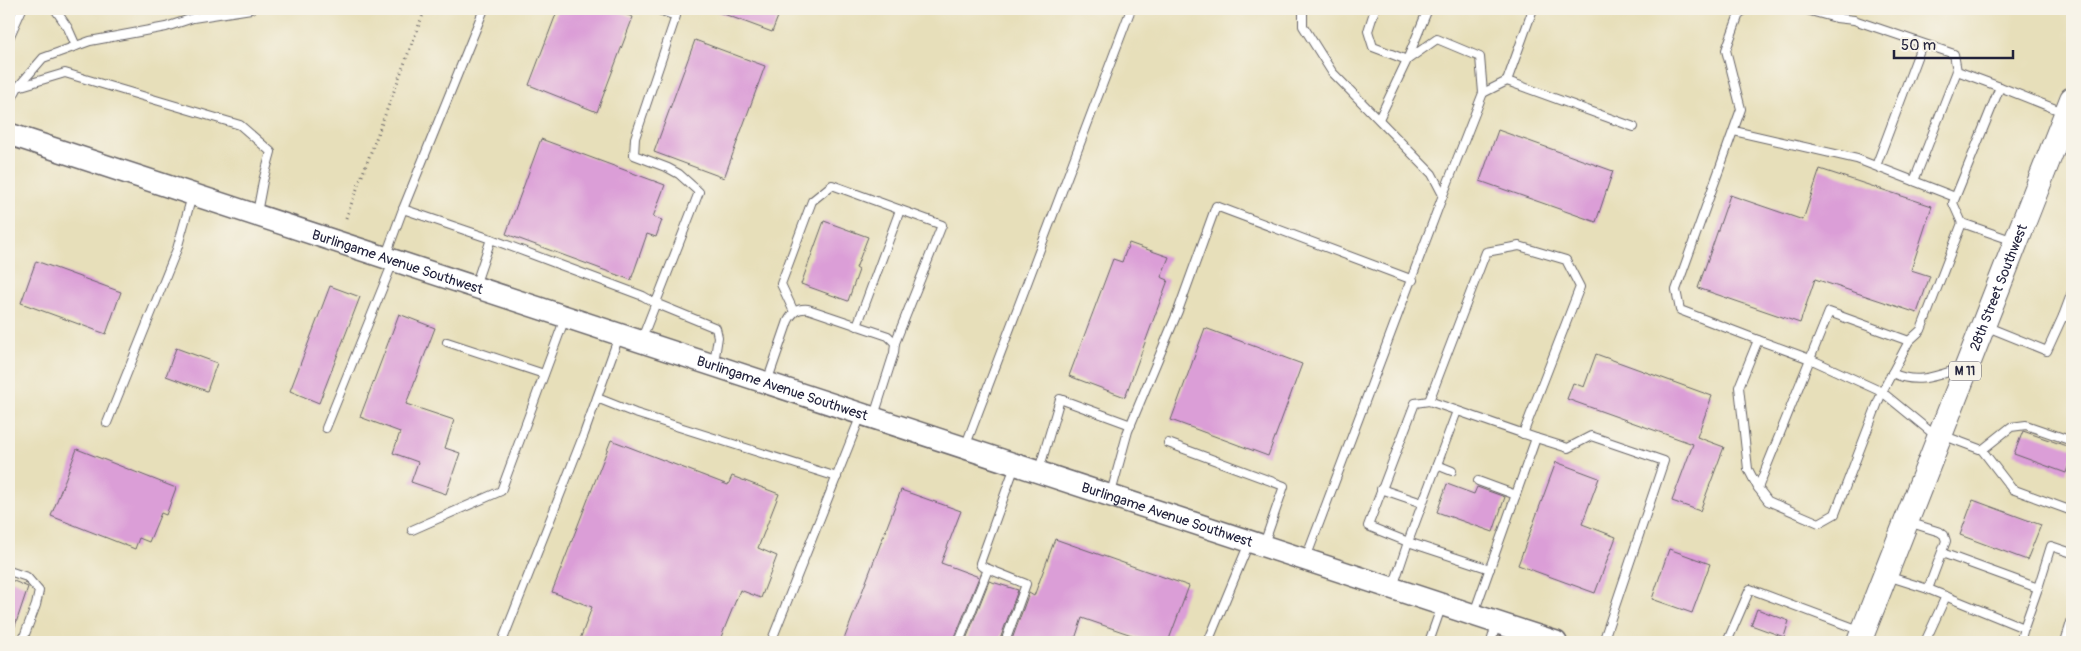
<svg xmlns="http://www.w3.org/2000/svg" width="2081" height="651" font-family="Pangolin,sans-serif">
<rect width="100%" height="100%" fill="#f7f3e8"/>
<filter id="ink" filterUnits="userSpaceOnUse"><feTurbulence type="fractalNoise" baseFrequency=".02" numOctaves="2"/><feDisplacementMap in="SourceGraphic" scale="10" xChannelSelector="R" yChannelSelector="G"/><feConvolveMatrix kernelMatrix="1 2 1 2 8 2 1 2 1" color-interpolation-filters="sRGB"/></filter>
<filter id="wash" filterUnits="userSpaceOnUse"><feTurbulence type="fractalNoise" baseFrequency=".0096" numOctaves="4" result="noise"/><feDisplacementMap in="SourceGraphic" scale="20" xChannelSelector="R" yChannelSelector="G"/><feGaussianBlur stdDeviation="1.12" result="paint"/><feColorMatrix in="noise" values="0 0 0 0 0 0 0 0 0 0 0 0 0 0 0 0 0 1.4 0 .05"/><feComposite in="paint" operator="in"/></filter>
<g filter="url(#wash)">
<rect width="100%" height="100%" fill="#e7dfba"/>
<g id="blocks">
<g fill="#db9ed7">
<path d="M558 9H611L633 17 597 112 529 85Z"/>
<path d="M713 9H781L772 32 713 10Z"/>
<path d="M695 40 765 66 724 178 654 152Z"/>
<path d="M1498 130 1613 171 1596 222 1480 181Z"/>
<path d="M541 139 665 185 653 217 662 220 656 237 647 234 631 280 506 234Z"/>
<path d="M1820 169 1932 206 1911 270 1930 276 1917 313 1815 279 1800 323 1698 288 1730 195 1803 220Z"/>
<path d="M824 221 868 237 856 268 859 270 848 301 801 284Z"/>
<path d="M1129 243 1169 257 1161 277 1168 280 1125 397 1069 376 1113 259 1122 262Z"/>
<path d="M36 261 121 292 106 334 21 303Z"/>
<path d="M330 286 360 297 319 403 290 391Z"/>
<path d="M399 314 435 328 406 404 454 420 445 448 460 453 446 494 411 482 418 462 393 453 400 432 360 417Z"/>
<path d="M1205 328 1302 364 1268 456 1171 420Z"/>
<path d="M176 348 217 363 207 391 166 376Z"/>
<path d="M1596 354 1712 396 1697 437 1724 447 1700 511 1672 501 1693 444 1567 399 1573 383 1584 387Z"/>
<path d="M2023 431 2072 448V455L2066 473 2014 454Z"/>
<path d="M611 440 728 485 732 476 779 494 758 548 777 556 761 598 740 590 719 642H579L592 607 552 592Z"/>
<path d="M77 449 176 488 166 515 161 513 149 542 139 538 135 549 51 516Z"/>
<path d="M1556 462 1599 478 1582 524 1616 537 1595 593 1518 565Z"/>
<path d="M1447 484 1474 494 1477 487 1505 497 1493 532 1437 512Z"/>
<path d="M901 490 961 511 941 563 979 577 953 642H843Z"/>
<path d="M1973 500 2041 525 2027 560 1960 535Z"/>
<path d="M1055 539 1189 586 1168 642H1152L1082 618 1074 642H1011L1029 593 1034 596Z"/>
<path d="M1669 549 1710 564 1692 613 1652 599Z"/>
<path d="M9 579 28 587 11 638H9Z"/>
<path d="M989 581 1018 590 999 642H965Z"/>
<path d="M1757 609 1789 621 1784 637 1751 625Z"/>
</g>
</g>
</g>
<g filter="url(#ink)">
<use href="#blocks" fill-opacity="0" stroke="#676467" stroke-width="1"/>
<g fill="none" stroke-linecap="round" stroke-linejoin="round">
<g stroke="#676467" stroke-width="10">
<g id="lane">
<path d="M55 9 68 28 76 46"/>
<path d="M1303 9V26L1332 72 1432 174 1443 195 1306 558"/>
<path d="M1375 9 1368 31 1373 47 1407 60 1428 9"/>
<path d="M1533 9 1507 81 1634 127"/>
<path d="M1746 9 1739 14 1726 50 1741 109 1676 290 1680 310 1758 340 1739 387 1748 469 1758 488"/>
<path d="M1803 9 1836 18"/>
<path d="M1839 9 1836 18 1854 20 1954 54 1957 71 2000 87 1953 203 1962 223 1921 330 1909 341"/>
<path d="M9 38 22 9"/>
<path d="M18 87 43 58 90 41 166 27 193 18 251 9"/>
<path d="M2000 87 2063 112"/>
<path d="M9 104 18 87 65 73 240 125 271 152 263 181 257 213"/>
<path d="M1379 119 1407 60 1437 39 1480 57 1483 93"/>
<path d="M1734 131 1857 159 1955 197"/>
<path d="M1876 166 1922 44"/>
<path d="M1914 181 1957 71"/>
<path d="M1443 195 1483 93 1507 81"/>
<path d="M403 209 484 9"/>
<path d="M1962 223 2014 241"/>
<path d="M491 239 643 296 655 303 716 328 718 337 714 363"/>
<path d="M386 255 403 209 491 239 475 286"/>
<path d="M794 312 781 284 812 201 832 185 942 225 895 343"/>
<path d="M1829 312 1909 341 1882 392 1835 514 1819 523 1768 501 1758 488Z"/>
<path d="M2063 316 2072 292"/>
<path d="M857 326 900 210"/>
<path d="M1985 326 2047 351 2063 316 2072 319"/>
<path d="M1758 340 1810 359 1882 392 1937 437"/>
<path d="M641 341 699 192 679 174 668 168 634 155 635 138 676 16 656 9"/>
<path d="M447 342 544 374"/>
<path d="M1892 373C1917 385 1936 376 1961 368"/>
<path d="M767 382 788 321C793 312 797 308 808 309L888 336 895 343 894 353 874 416"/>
<path d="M597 398 635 413 837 477"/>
<path d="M1429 401 1486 252 1519 246 1566 260 1580 287 1523 434"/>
<path d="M1457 411 1408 542 1490 569"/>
<path d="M107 423 177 249 192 196"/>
<path d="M326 428 393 262"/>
<path d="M1942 435 1982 450 2012 489 2072 511"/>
<path d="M1536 438 1568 448 1591 436 1664 461 1603 642"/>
<path d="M1168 443 1284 486 1264 544"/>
<path d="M965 447 1131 9"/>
<path d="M1982 450 2011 427 2026 425 2072 441"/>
<path d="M1437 465 1452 471"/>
<path d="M1039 470 1060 399 1131 425"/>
<path d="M1478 481 1516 495"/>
<path d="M1381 489 1422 503"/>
<path d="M1111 493 1128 431 1178 311 1216 206 1413 280"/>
<path d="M1908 522 1940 532 1944 535 1946 541 1928 589"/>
<path d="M412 530 501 491 565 318"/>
<path d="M1942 553 2038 588 2051 546 2072 553"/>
<path d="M9 571 27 577 39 591 36 605 22 642"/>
<path d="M1887 576 1928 589 2024 628 2020 642"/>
<path d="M1393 587 1408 542 1368 526 1415 403 1429 401 1536 438 1474 613"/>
<path d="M2024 628 2038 588"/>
<path d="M502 642 584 434 619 336"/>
<path d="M771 642 861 415"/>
<path d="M959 642 988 569"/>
<path d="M1005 642 1026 584 981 566 980 563 1015 466"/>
<path d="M1208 642 1249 543"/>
<path d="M1429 642 1442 605"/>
<path d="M1491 642 1496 625"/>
<path d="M1727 642 1750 589 1862 631"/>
<path d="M1925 642 1946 596"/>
<path d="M2065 642 2072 619"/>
</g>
</g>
<g stroke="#676467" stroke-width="24">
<g id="secondary">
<path id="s1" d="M9 134 1556 642"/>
</g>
</g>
<g stroke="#676467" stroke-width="26">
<g id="primary">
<path id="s2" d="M1859 642 2072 99"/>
</g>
</g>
<path stroke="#676467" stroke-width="3" stroke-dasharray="1 4" stroke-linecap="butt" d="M346 218 425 9"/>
<use href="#lane" stroke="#fff" stroke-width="8"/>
<use href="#secondary" stroke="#fff" stroke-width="21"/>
<use href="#primary" stroke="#fff" stroke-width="24"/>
</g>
</g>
<g text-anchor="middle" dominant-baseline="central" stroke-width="5" stroke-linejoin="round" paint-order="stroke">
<rect fill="#f7f3e8" stroke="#62616f" stroke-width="1" x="1949" y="361.5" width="32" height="19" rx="4"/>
<g font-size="12" font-weight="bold" fill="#22223b">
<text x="1965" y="371">M 11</text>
</g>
<g font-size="14" fill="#22223b" stroke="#f7f3e8">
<text stroke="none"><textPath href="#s1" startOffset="409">Burlingame Avenue Southwest</textPath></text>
<text stroke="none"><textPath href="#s2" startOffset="381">28th Street Southwest</textPath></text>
<text stroke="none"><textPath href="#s1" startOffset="814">Burlingame Avenue Southwest</textPath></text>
<text stroke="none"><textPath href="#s1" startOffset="1219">Burlingame Avenue Southwest</textPath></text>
</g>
</g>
<rect width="2081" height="651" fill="none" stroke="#f7f3e8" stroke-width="30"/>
<path d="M1894 50v8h119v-8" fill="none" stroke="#22223b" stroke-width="2.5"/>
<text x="1901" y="50" font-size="15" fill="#22223b" stroke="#f7f3e8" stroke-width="4" paint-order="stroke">50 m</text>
</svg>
